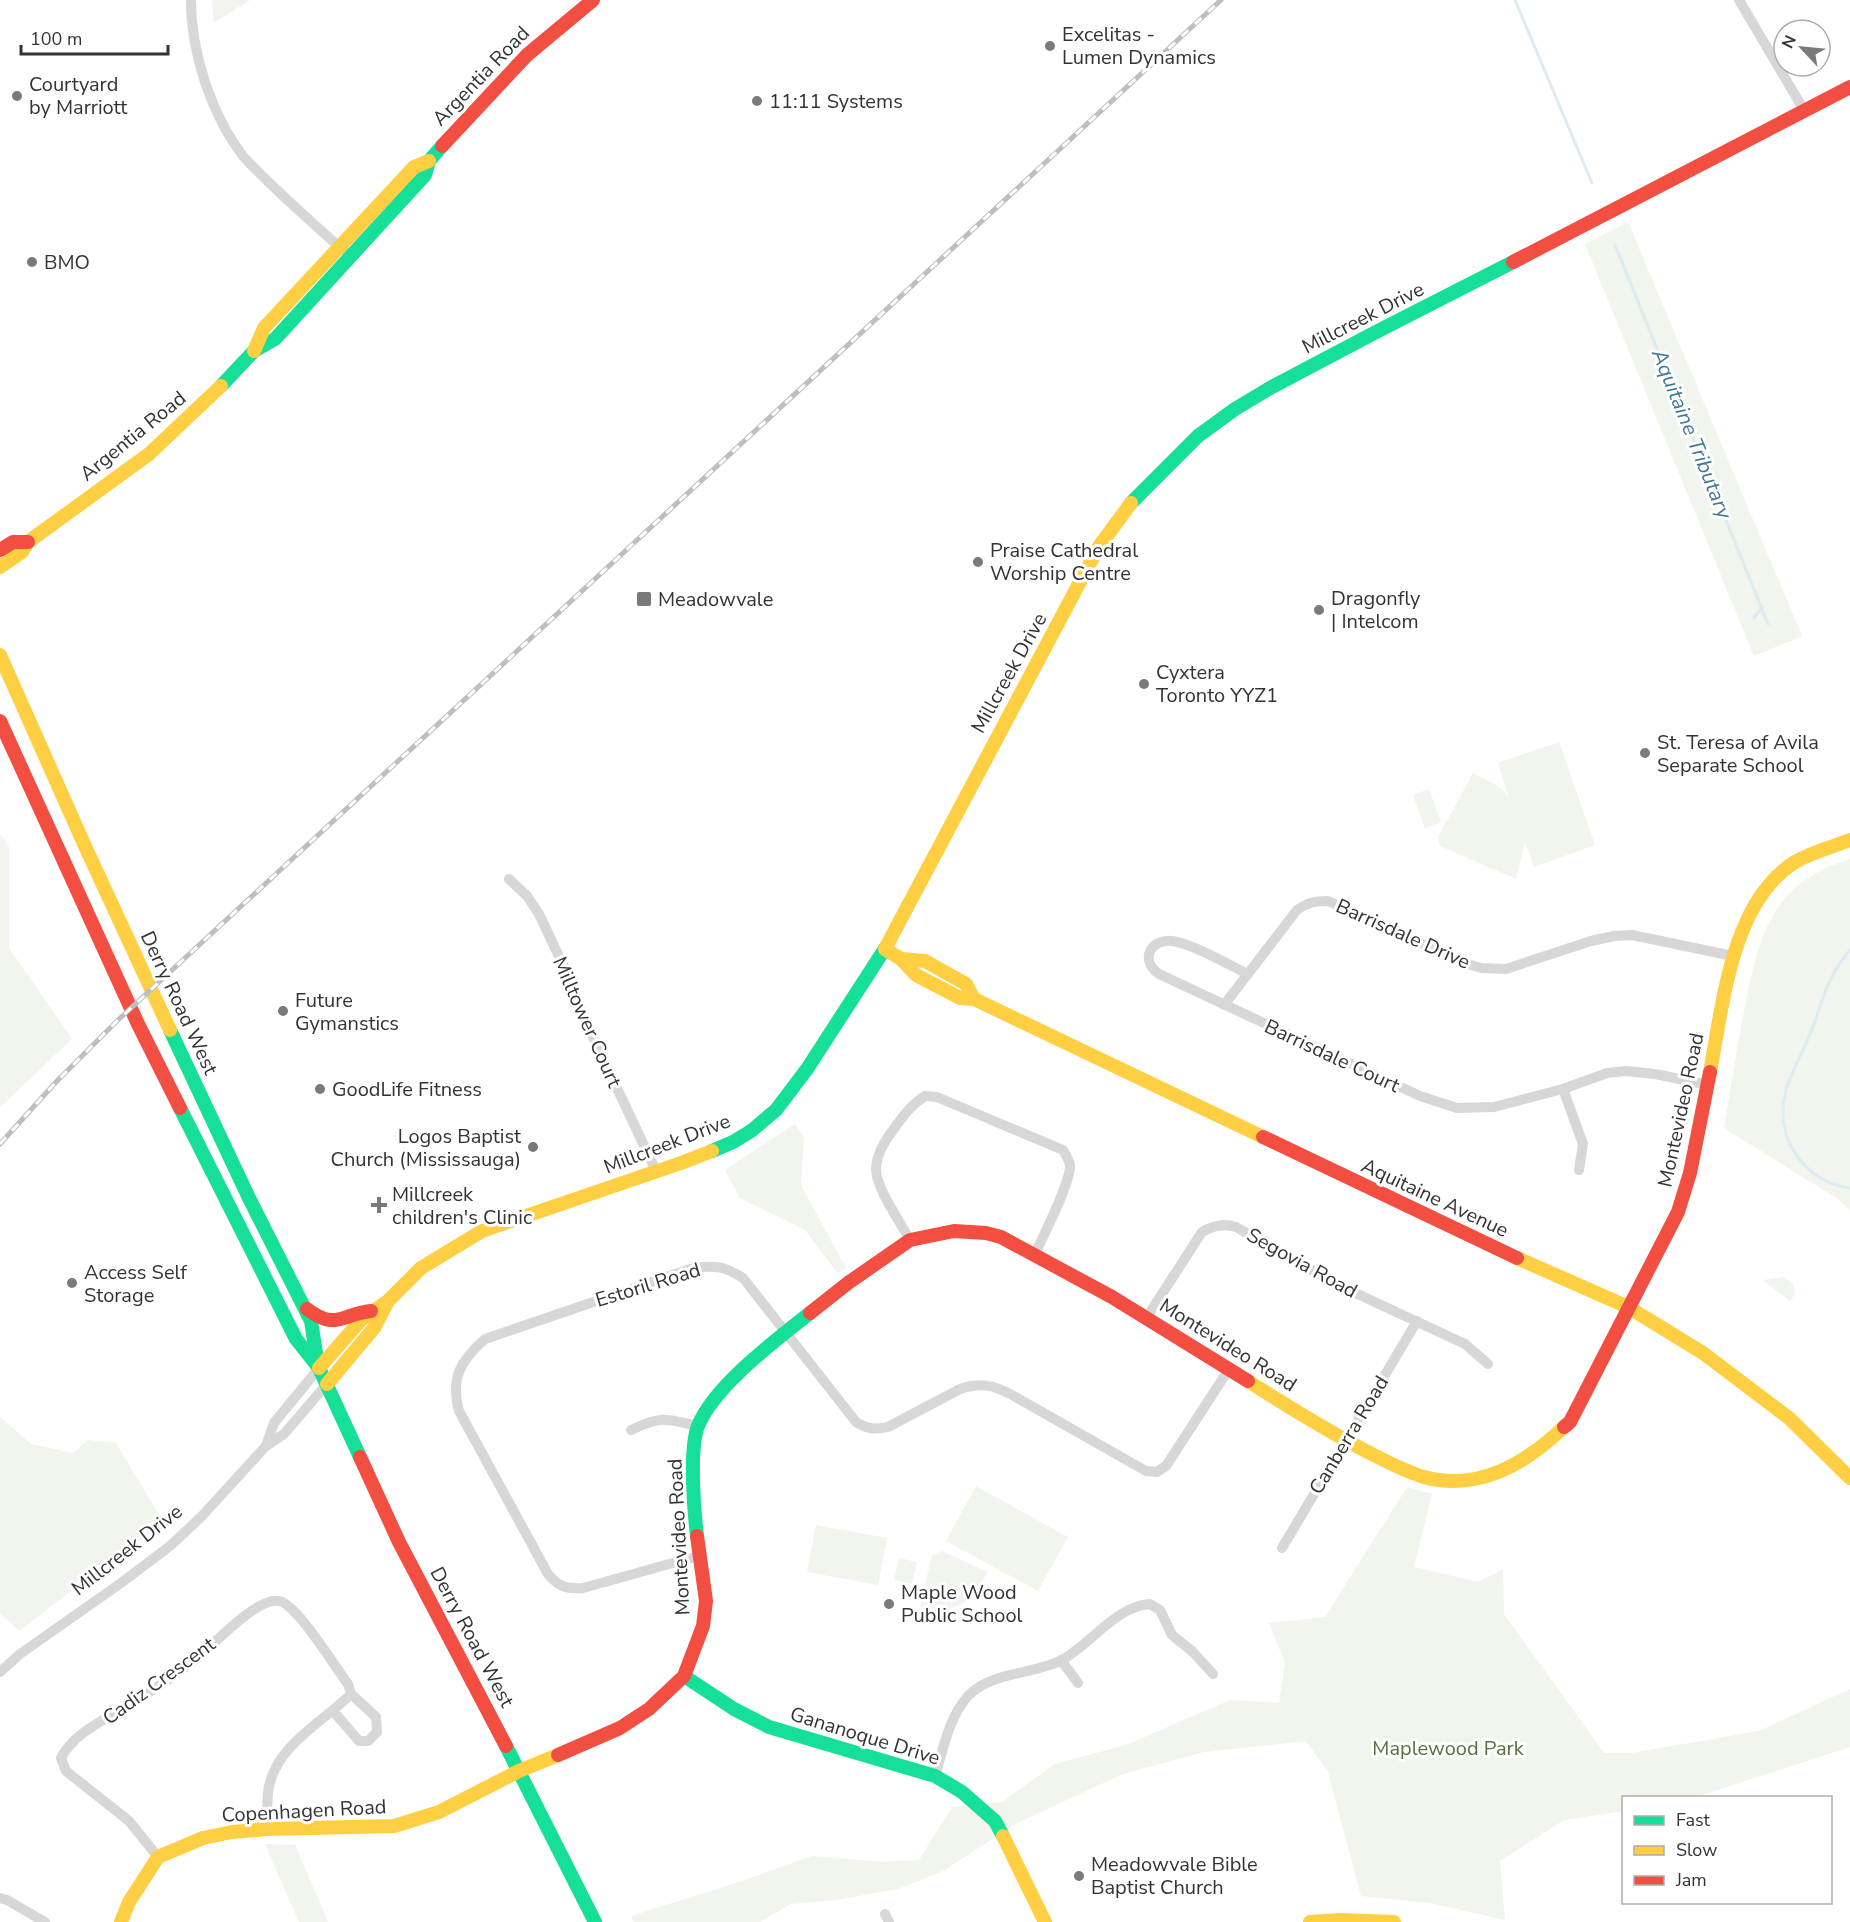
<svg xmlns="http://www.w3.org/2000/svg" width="1850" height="1922" font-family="'Nunito Sans',sans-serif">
<rect width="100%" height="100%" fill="#fff"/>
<g fill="#f1f5ed">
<path d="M212 0H250L214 23Z"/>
<path d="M1628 222 1802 636 1754 656 1585 244Z"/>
<path d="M1559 742 1595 845 1534 867 1525 842 1516 879 1440 846 1438 837 1473 773 1498 786 1508 795 1498 763Z"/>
<path d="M1429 789 1441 822 1425 828 1413 795Z"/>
<path d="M0 834 9 847V948L72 1039 0 1107Z"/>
<path d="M1850 859V1210L1838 1199 1724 1128C1731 1087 1737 1046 1745 1006 1760 933 1771 884 1850 859Z"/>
<path d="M795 1124 804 1137 801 1185 846 1268 838 1274 805 1230 740 1198 725 1170Z"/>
<path d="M1784 1277 1793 1284 1795 1294 1790 1301 1763 1280Z"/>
<path d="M0 1417 31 1444 73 1453 88 1440 116 1443 164 1523 110 1561 19 1631 0 1613Z"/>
<path d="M976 1486 1068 1537 1038 1591 946 1541Z"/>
<path d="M1407 1487 1432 1494 1414 1567 1478 1582 1503 1569 1504 1614 1604 1753H1632L1759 1731 1850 1689V1747L1696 1797 1624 1798 1623 1811 1564 1820 1500 1861 1505 1920 1430 1903 1361 1896 1328 1772 1306 1741 1204 1752 1123 1774 1017 1823 943 1871 898 1889 836 1900 791 1904 760 1922H634L631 1916 742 1881 812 1856 883 1862 919 1860 952 1807 1002 1802 1055 1764 1126 1745 1230 1700 1279 1703 1285 1663 1269 1623 1325 1617Z"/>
<path d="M816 1525 887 1538 878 1585 807 1572Z"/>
<path d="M942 1551 987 1572C973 1604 954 1614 920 1607L932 1555Z"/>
<path d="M899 1558 917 1562 912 1584 894 1580Z"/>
<path d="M265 1844 295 1845 328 1922H299Z"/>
</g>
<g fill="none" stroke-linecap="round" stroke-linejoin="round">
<g stroke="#ddebf3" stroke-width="3">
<path d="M1515 0 1592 183"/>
<path d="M1615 245 1768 624"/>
<path d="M1754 618 1762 607"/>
<path d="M1850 950C1829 972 1821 1005 1811 1032 1802 1055 1788 1076 1784 1100 1777 1143 1808 1183 1850 1188"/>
</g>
<g stroke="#d7d7d7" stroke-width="10">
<path d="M191 0C191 52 211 114 243 156 255 170 269 182 282 195 303 214 323 233 344 251"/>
<path d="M1739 0 1805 112"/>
<path d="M509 879 527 896 539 914 564 967 592 1035 656 1171"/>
<path d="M1248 974C1231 966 1183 938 1166 941 1146 944 1143 963 1159 974L1420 1096 1457 1108 1494 1107 1563 1089 1607 1073 1626 1071 1655 1074 1709 1085"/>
<path d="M1224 1005 1297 910C1308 902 1316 901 1328 901L1464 963 1481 968 1506 969 1591 941 1614 936 1632 935 1733 956"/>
<path d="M1563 1089 1583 1144 1579 1170"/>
<path d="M910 1240C901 1223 875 1187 876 1168 877 1153 885 1141 893 1130 903 1116 911 1105 925 1096L937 1097 1063 1150C1066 1156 1070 1160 1070 1167 1069 1186 1044 1234 1035 1254"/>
<path d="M1147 1317 1202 1232C1212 1226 1224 1223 1236 1227L1336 1284 1465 1344 1488 1364"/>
<path d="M631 1430C662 1415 666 1419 698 1426"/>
<path d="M266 1446 274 1423 319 1368"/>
<path d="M1282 1548 1417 1321"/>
<path d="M698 1556 583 1588C566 1589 559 1587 548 1574L459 1411C450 1378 461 1360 485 1339L693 1268C715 1265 724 1266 743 1278L856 1422C867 1429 875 1430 888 1427L960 1389C980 1382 994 1385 1012 1395L1146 1471 1157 1472 1166 1466 1229 1369"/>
<path d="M1061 1660 1078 1683"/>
<path d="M0 1672 20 1654 121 1583 170 1546 202 1516 266 1446 284 1434 327 1384"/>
<path d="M334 1712 359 1741H368L377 1732 376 1717 351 1694"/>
<path d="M935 1776C943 1750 949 1717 968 1696 992 1671 1033 1675 1062 1660 1091 1644 1116 1606 1150 1604L1160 1610 1172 1635 1193 1652 1213 1674"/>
<path d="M158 1857 129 1821 66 1771 61 1758C74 1732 108 1718 132 1703 152 1691 173 1677 192 1662 211 1648 257 1596 279 1601 297 1604 335 1667 348 1684L351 1694C321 1724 274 1746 268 1792 267 1804 267 1817 267 1829"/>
<path d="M0 1898 7 1900 45 1922"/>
<path d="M885 1914 889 1922"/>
</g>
<g stroke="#16e098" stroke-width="14">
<path d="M221 386 254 351 275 339 425 175 429 161 442 146"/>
<path d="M1131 503 1198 436 1235 409 1270 388 1376 332 1513 262"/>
<path d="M170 1030 248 1196 311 1321 318 1366"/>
<path d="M180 1108 296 1339 319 1368 360 1457"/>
<path d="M712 1151 733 1142 751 1131 776 1110 807 1069 886 947"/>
<path d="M697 1536C694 1511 689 1449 698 1426 714 1386 776 1340 810 1313"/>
<path d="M684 1676 734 1709 769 1727 935 1776 962 1792 995 1821 1003 1836"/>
<path d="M506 1746 595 1922"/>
</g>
<g stroke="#ffcf43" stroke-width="14">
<path d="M254 351 264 328 414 167 429 161"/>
<path d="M0 567 22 552 28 542 149 454 221 386"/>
<path d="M0 655 84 844 170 1030"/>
<path d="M886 947 1098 548 1131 503"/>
<path d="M885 949 901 959 916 975 960 998 974 999 1263 1137"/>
<path d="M901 959 925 961 966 984 974 999"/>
<path d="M1710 1072C1723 1005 1731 902 1795 862 1812 852 1832 847 1850 840"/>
<path d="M1517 1258 1628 1307 1703 1353 1789 1418 1850 1478"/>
<path d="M319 1368 362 1319 388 1301 421 1268 482 1231 681 1163 712 1151"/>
<path d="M1248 1381C1285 1405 1323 1428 1362 1449 1382 1459 1403 1471 1424 1477 1479 1492 1526 1463 1564 1427"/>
<path d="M327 1384 374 1328 387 1303"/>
<path d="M1003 1836 1045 1922"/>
<path d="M121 1922 129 1902 158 1857 203 1838 232 1832 267 1829 394 1826 439 1812 519 1771 558 1755"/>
<path d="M1310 1922 1340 1920 1394 1922"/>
</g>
<g stroke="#f24e42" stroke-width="14">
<path d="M442 146 527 55 593 0"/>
<path d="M1513 262 1850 87"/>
<path d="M0 550 13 542H28"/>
<path d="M0 721 138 1024 180 1108"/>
<path d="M1263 1137 1517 1258"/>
<path d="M307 1309C336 1331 341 1314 371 1311"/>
<path d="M810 1313 848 1283 910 1240 954 1231 986 1233 1001 1237 1112 1297 1248 1381"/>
<path d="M1564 1427 1570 1422 1678 1212 1690 1173 1710 1072"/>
<path d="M360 1457 399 1542 506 1746"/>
<path d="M558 1755 620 1728 649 1709 684 1676 703 1626 706 1601 697 1536"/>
</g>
<g stroke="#bebebe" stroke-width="5">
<path id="rail" d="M0 1144 56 1082 117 1021 1221 0"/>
</g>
<use href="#rail" stroke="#fff" stroke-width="3" stroke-dasharray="9" stroke-linecap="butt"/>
</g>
<g fill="#7a7a7a" stroke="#fff" stroke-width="2">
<circle cx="1050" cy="46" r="6"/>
<circle cx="17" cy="96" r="6"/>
<circle cx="757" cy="101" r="6"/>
<circle cx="32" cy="262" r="6"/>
<circle cx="978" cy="562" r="6"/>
<rect x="636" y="591" width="16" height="16" rx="3"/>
<circle cx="1319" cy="610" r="6"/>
<circle cx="1144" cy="684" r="6"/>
<circle cx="1645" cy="753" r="6"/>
<circle cx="283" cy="1011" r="6"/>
<circle cx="320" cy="1089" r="6"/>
<circle cx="533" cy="1147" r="6"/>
<path d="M376 1196h6v6h6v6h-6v6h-6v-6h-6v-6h6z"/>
<circle cx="72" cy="1283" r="6"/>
<circle cx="889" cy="1604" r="6"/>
<circle cx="1079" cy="1876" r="6"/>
</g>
<g text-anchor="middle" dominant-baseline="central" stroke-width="6" stroke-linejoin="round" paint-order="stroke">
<g font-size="20" fill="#333" stroke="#fff" text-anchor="start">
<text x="1062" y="34">Excelitas -<tspan x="1062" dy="23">Lumen Dynamics</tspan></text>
<text x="29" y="84">Courtyard<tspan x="29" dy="23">by Marriott</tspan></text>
<text x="769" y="101">11:11 Systems</text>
<text x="44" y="262">BMO</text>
<text x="990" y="550">Praise Cathedral<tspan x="990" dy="23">Worship Centre</tspan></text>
<text x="1331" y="598">Dragonfly<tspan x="1331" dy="23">| Intelcom</tspan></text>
<text x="658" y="599">Meadowvale</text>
<text x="1156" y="672">Cyxtera<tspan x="1156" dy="23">Toronto YYZ1</tspan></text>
<text x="1657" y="742">St. Teresa of Avila<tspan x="1657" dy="23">Separate School</tspan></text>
<text x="295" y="1000">Future<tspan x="295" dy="23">Gymanstics</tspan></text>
<text x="332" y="1089">GoodLife Fitness</text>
<text x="521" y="1136" text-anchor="end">Logos Baptist<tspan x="521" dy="23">Church (Mississauga)</tspan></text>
<text x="392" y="1194">Millcreek<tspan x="392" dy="23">children's Clinic</tspan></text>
<text x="84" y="1272">Access Self<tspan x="84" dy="23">Storage</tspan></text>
<text x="901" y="1592">Maple Wood<tspan x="901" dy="23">Public School</tspan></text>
<text x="1091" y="1864">Meadowvale Bible<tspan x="1091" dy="23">Baptist Church</tspan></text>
</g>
<g font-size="20" fill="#333" stroke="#fff">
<text transform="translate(481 76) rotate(-46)">Argentia Road</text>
<text transform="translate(1363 318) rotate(-27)">Millcreek Drive</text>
<text transform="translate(133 436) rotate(-39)">Argentia Road</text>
<text transform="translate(1009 673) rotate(-61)">Millcreek Drive</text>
<text transform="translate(1403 934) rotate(24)">Barrisdale Drive</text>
<text transform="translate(179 1003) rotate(65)">Derry Road West</text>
<text transform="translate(587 1022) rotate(66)">Milltower Court</text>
<text transform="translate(1332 1056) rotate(25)">Barrisdale Court</text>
<text transform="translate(1681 1110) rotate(-78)">Montevideo Road</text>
<text transform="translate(667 1144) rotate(-21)">Millcreek Drive</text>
<text transform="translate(1435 1198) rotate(25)">Aquitaine Avenue</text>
<text transform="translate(1302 1263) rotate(29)">Segovia Road</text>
<text transform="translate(648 1285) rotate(-17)">Estoril Road</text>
<text transform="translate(1228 1345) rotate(32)">Montevideo Road</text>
<text transform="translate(1349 1435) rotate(-59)">Canberra Road</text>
<text transform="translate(679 1537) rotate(-93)">Montevideo Road</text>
<text transform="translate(127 1550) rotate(-38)">Millcreek Drive</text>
<text transform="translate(472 1637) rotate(62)">Derry Road West</text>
<text transform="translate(159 1681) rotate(-36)">Cadiz Crescent</text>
<text transform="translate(865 1736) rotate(17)">Gananoque Drive</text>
<text transform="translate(304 1811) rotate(-3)">Copenhagen Road</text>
</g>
<g font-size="20" fill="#56703f" stroke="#fff">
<text x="1448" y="1748">Maplewood Park</text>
</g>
<g font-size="21" font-style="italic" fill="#3f7597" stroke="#fff">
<text transform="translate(1692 434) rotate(68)">Aquitaine Tributary</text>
</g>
</g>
<rect x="1622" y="1796" width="210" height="108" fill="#ffffff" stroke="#adadad" stroke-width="1.5"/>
<rect x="1634" y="1816" width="30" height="9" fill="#16e098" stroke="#adadad" stroke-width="1.5"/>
<text x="1676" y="1826" font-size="18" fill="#333333">Fast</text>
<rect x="1634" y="1846" width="30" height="9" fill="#ffcf43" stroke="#adadad" stroke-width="1.5"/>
<text x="1676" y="1856" font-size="18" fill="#333333">Slow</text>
<rect x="1634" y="1876" width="30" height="9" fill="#f24e42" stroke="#adadad" stroke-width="1.5"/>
<text x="1676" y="1886" font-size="18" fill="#333333">Jam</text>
<g transform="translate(1802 48) rotate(296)"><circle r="28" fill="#ffffff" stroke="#adadad" stroke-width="1.5"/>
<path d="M0-4.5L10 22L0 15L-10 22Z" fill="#7a7a7a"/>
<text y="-9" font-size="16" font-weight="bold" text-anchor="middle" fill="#333333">N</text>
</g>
<path d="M21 45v9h147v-9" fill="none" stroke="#333333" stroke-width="3"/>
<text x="30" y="45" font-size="18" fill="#333333" stroke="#ffffff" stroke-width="4.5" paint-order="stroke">100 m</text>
</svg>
